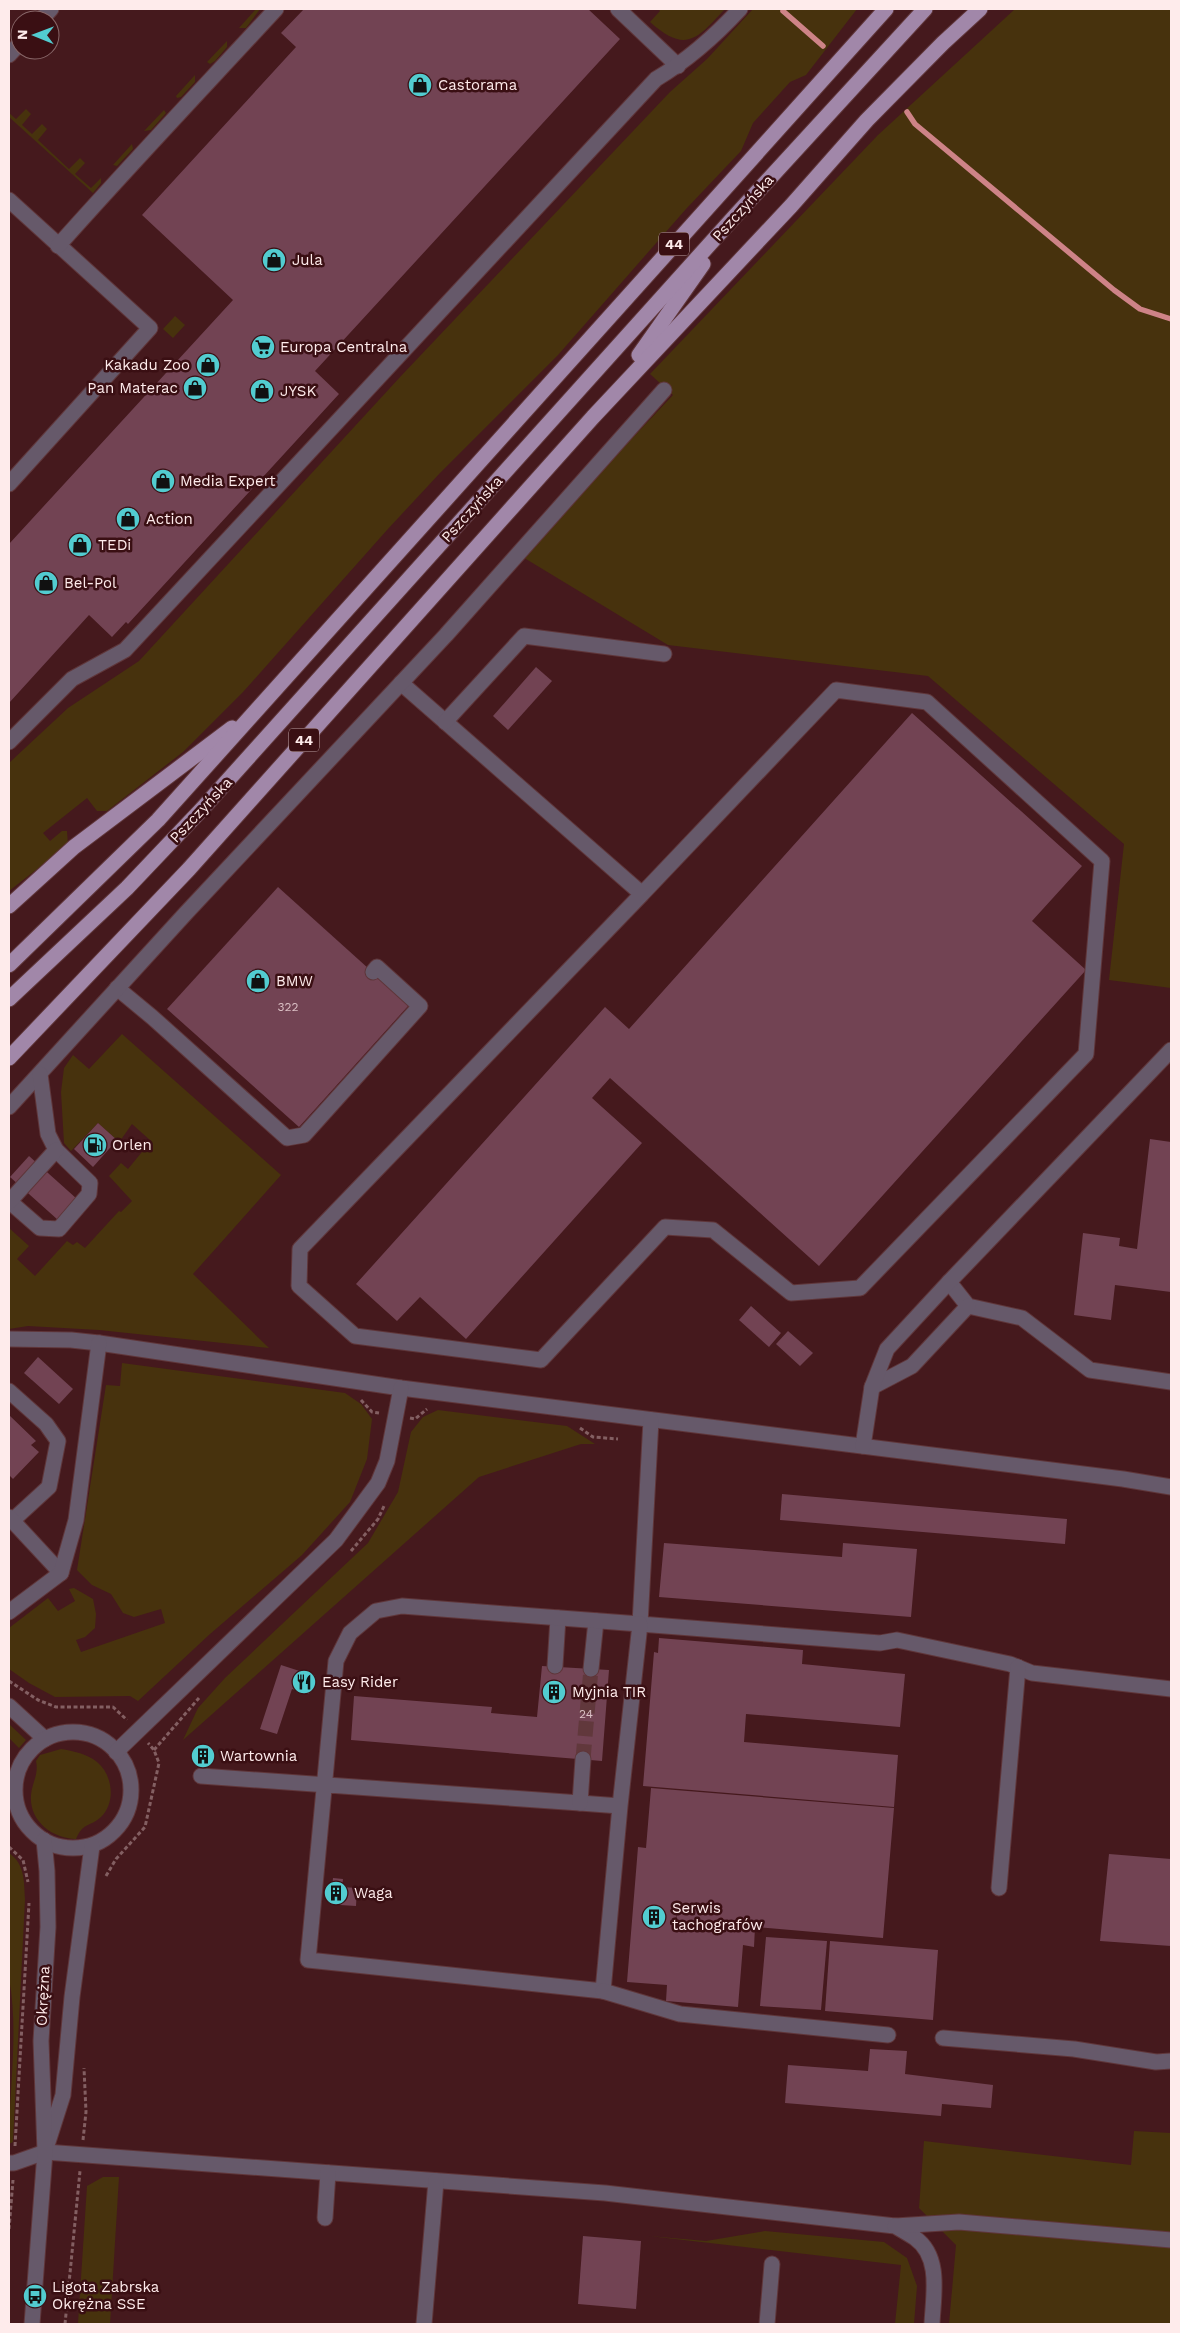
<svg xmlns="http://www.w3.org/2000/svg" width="1180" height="2333" font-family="'Work Sans',sans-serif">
<rect width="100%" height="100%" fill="#45191d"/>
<g fill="#47320d">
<path d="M256 9H260L246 28H239Z"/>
<path d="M658 9H725C697 39 686 54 650 22L660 11Z"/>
<path d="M753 9H857L806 75 790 82 753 123 741 151 686 209 558 355 440 473 387 530 243 692 183 752 107 811H97L87 798 43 833 50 841 62 831H67L68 845 9 891V763L68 708 139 661 401 376 670 92 707 59Z"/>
<path d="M1015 9H1171V988L1109 980 1124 844 928 676 668 645 521 556 673 395 650 374 878 135Z"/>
<path d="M227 41V47L215 61 210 64 207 62Z"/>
<path d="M195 75V82L181 97 177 98 176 96Z"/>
<path d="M26 109 31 114 22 125 32 134 42 124 47 129 38 140 69 169 80 158 85 163 75 174 91 188 101 178V183L93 193 9 117V113L16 119Z"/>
<path d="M164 110 166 113 151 130 144 131Z"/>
<path d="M132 144 133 149 117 166 113 165Z"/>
<path d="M175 316 185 325 173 338 163 329Z"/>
<path d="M122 1034 281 1175 193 1274 269 1348 99 1330 28 1326 9 1329V1228L29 1246 17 1259 35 1276 67 1241 73 1245 77 1242 85 1248 119 1211 121 1212 132 1201 109 1176 121 1163 128 1169 151 1141 132 1124 120 1141 117 1140 98 1123 71 1151 64 1143 61 1092 64 1068 73 1055 89 1069Z"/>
<path d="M122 1363 345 1393 361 1404 372 1419 367 1459 350 1502 302 1555 210 1634 138 1701 130 1696 55 1697 29 1683 9 1669V1628L48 1598 58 1611 75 1601 69 1589 74 1588 93 1599 96 1614 95 1628 85 1637 76 1640 81 1652 165 1623 161 1609 134 1617 123 1613 111 1594 92 1585 77 1570 106 1385 120 1386Z"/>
<path d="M438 1410 567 1426 595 1444H581L479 1477 183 1740 198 1708 225 1678 368 1543 398 1492 411 1432 423 1417Z"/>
<path d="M9 1724 26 1740 19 1748 9 1738Z"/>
<path d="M61 1749C73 1751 88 1754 97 1762 113 1775 116 1803 101 1817 89 1828 84 1821 76 1839 52 1838 29 1821 31 1795 32 1783 39 1774 36 1761L40 1755Z"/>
<path d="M9 1853C25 1864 24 1881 25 1899L13 2142 9 2144C9 2089 19 2032 9 1978Z"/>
<path d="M1134 2131 1171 2133V2324H949L956 2245 919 2208 924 2141 1131 2165Z"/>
<path d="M103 2177H119L110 2324H78L87 2186Z"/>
<path d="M765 2231 884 2242 907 2258 917 2286 914 2324H895L901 2265 649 2236 706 2241Z"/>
</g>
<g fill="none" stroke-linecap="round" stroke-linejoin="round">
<g stroke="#ce8387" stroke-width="5.5">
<path d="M783 11 823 46"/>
<path d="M907 112 915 124 1114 290 1140 309 1171 319"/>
</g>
</g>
<g fill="#724353" fill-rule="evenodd">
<path d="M304 9H588L620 39 315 371 339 394 128 624 126 622 112 637 89 615 9 703V544L233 300 142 215 296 47 281 33Z"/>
<path d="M536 667 552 681 508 730 493 716Z"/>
<path d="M912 713 1082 866 1032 921 1086 970 819 1266 610 1078 592 1098 642 1143 466 1339 420 1297 397 1321 356 1284 605 1007 629 1029Z"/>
<path d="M278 887 409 1005 299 1127 167 1009Z"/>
<path d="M98 1123 117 1140 93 1167 74 1149Z"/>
<path d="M1150 1139 1171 1142V1292L1115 1285 1111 1320 1074 1315 1083 1233 1120 1238 1119 1246 1137 1249Z"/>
<path d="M29 1156 77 1199 58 1220 10 1177Z"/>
<path d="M751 1306 781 1333 769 1347 739 1320Z"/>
<path d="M788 1331 813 1353 800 1366 776 1344Z"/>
<path d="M38 1357 73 1389 59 1404 24 1373Z"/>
<path d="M9 1415 36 1441 31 1445 39 1452 13 1479 9 1475Z"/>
<path d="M782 1494 1067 1519 1065 1544 780 1520Z"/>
<path d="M664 1543 842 1557 843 1543 917 1549 911 1617 659 1597Z"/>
<path d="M659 1638 803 1650 802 1664 905 1674 900 1727 746 1714 744 1742 898 1755 894 1807 643 1786 654 1652 658 1653Z"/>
<path d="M281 1665 315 1676 309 1694 292 1689 277 1734 260 1729Z"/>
<path d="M542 1666 609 1670 602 1761 351 1740 354 1696 492 1707 491 1713 537 1717Z"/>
<path d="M197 1748 211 1749 210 1765 196 1764Z"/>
<path d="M651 1788 894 1808 883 1938 755 1927 754 1947 743 1945 738 2007 666 2001 667 1985 627 1982 638 1847 646 1848ZM677 1905 676 1932H675Z"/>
<path d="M1109 1854 1171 1859V1946L1100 1941Z"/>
<path d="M333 1878 343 1879 342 1887 357 1888 356 1906 340 1905 341 1901 331 1900Z"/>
<path d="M766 1937 827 1941 821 2010 760 2006Z"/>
<path d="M830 1941 938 1950 933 2020 825 2011Z"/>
<path d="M870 2049 907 2051 905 2074 993 2085 991 2108 942 2104 941 2116 785 2103 788 2065 868 2071Z"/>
<path d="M583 2236 641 2241 636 2309 578 2304Z"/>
</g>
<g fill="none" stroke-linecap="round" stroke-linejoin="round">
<path stroke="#61383c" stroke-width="15" stroke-dasharray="15 8" stroke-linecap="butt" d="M583 1759 591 1669"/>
<g stroke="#5f363a" stroke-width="17">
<g id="minor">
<path d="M618 9 678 66"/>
<path d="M41 20 51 9"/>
<path d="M9 55 20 43"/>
<path d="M9 200 150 328 9 484"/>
<path d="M58 246C129 166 203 88 276 9"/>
<path d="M401 683 642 894 300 1249 299 1286 355 1336 541 1360 665 1227 713 1230 791 1293 860 1288 1086 1054 1102 861 927 702 836 690 642 894"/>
<path d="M445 722 524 636 664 654"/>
<path d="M9 742 72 679 125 650 656 79C688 60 715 36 740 9"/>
<path d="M117 988 152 1017 287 1138 304 1135 420 1006 377 967 373 972"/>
<path d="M9 1107 186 913 446 635 664 390"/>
<path d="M9 1201 40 1228 59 1229 89 1194 90 1183 56 1150 48 1134 40 1074"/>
<path d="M9 1202 56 1150"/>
<path d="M949 1282 968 1306 1022 1318 1090 1370 1171 1382"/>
<path d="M9 1339 71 1340 99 1343 401 1388 1123 1479 1171 1487"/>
<path d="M872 1387 912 1366 968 1306"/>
<path d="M9 1391 46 1424 58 1441 49 1487 13 1520"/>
<path d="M651 1420 640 1624 880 1643 897 1640 1010 1664 1032 1673 1171 1689"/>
<path d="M863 1446 872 1387 887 1349 949 1282 1171 1050"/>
<path d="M9 1517 61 1573"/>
<path d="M9 1612 61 1573 76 1520 99 1343"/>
<path d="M555 1666 558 1618"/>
<path d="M591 1669 596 1621"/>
<path d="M9 1706 45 1739"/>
<circle cx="73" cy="1790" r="58"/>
<path d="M116 1752 336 1540 378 1483 387 1461 401 1388"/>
<path d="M201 1776 580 1803 620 1806 640 1624 402 1606 376 1611 350 1633 336 1661 308 1960 603 1991 620 1806"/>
<path d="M580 1803 583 1759"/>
<path d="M999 1888 1018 1667"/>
<path d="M603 1991 680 2014 888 2035"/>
<path d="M943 2038 1074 2049 1156 2062 1171 2061"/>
<path d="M48 2142 63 2095 72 1997 92 1846"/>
<path d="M9 2163H14L45 2152 605 2193 895 2226C902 2230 909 2234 915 2238 942 2257 933 2297 932 2324"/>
<path d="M325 2218 328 2173"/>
<path d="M895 2226 959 2222 1171 2240"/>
<path d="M32 2324 45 2152 41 2041 48 1927 47 1871 44 1840"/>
<path d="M424 2324 436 2181"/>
<path d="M767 2324 772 2264"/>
</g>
</g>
<g stroke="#5f363a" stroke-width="17">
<g id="major">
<path d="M639 355 703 264"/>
<path d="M9 906 74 847 232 728"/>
<path d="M9 965 158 820 886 9"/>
<path d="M9 999 127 888 202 809 735 216 925 9"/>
<path d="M9 1058 189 869 593 417 791 206 867 120 943 43 980 9"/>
</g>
</g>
<g stroke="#835f62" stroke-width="3" stroke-dasharray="4 2.5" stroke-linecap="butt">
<path d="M361 1400 372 1412 379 1413"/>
<path d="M410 1418 415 1419 427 1409"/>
<path d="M580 1428 593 1437 618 1439"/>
<path d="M351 1551 378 1519 385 1504"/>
<path d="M9 1681 38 1700 56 1707H113L127 1720"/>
<path d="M154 1750 199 1698"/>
<path d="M9 1847 23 1860 28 1882"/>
<path d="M106 1876 116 1859 145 1827 159 1763 154 1750 148 1743"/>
<path d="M83 2140 86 2112 84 2068"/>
<path d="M15 2146 29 1903"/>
<path d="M9 2229 13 2180"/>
<path d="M65 2324 80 2171"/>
</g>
<use href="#minor" stroke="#66596a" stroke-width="15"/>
<use href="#major" stroke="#a187a9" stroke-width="15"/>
</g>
<defs>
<g id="shop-disc" transform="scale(1.25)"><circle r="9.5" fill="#52ccd0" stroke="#3a0f13"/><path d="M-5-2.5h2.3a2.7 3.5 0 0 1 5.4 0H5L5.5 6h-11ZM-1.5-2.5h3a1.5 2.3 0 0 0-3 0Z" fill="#111"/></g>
<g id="supermarket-disc" transform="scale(1.25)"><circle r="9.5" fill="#52ccd0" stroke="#3a0f13"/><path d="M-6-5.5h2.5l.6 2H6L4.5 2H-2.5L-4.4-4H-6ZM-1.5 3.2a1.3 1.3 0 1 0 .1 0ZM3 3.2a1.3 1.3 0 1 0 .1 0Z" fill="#111"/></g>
<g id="fuel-disc" transform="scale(1.25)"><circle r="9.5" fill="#52ccd0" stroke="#3a0f13"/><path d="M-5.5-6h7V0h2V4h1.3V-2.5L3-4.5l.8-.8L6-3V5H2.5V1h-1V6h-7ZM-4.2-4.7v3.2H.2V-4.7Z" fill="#111"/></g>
<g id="restaurant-disc" transform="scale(1.25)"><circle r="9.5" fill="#52ccd0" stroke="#3a0f13"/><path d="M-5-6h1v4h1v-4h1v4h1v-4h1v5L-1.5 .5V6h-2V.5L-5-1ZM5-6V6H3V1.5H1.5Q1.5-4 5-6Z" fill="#111"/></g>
<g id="building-disc" transform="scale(1.25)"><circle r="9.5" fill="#52ccd0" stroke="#3a0f13"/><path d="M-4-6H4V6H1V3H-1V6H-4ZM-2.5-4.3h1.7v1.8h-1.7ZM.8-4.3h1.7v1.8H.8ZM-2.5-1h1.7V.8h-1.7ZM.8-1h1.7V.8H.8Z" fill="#111"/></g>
<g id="bus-disc" transform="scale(1.25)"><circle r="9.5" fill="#52ccd0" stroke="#3a0f13"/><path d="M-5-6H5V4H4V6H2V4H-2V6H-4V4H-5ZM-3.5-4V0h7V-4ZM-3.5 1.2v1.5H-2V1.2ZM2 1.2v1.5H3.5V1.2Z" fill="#111"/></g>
</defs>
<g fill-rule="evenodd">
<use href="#shop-disc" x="420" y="85"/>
<use href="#shop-disc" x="274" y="260"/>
<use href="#supermarket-disc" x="263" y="347"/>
<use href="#shop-disc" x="208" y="365"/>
<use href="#shop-disc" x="195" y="388"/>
<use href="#shop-disc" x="262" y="391"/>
<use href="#shop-disc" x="163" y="481"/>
<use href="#shop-disc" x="128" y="519"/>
<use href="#shop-disc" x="80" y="545"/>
<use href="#shop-disc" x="46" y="583"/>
<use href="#shop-disc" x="258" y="981"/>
<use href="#fuel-disc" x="95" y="1145"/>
<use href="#restaurant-disc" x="304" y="1682"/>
<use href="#building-disc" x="554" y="1692"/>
<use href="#building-disc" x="203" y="1756"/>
<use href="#building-disc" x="336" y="1893"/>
<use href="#building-disc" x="654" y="1917"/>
<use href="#bus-disc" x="35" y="2296"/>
</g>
<g text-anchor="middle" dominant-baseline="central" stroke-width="5" stroke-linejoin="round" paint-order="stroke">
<g font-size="12" fill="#dbc1c5">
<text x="288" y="1007">322</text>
<text x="586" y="1714">24</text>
</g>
<g fill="#3a0f13" stroke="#c3a9aa" stroke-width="1">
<rect x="659" y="232.5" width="30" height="23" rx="4"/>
<rect x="289" y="728.5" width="30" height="23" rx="4"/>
</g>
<g font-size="14" font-weight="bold" fill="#feebeb">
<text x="674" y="244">44</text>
<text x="304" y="740">44</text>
</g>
<g font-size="15" fill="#feebeb" stroke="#3a0f13" text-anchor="start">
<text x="438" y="85">Castorama</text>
<text x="292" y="260">Jula</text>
<text x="280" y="347">Europa Centralna</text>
<text x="190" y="365" text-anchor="end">Kakadu Zoo</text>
<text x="178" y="388" text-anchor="end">Pan Materac</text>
<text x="280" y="391">JYSK</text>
<text x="180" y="481">Media Expert</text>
<text x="146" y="519">Action</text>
<text x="98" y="545">TEDi</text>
<text x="64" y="583">Bel-Pol</text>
<text x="276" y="981">BMW</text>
<text x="112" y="1145">Orlen</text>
<text x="322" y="1682">Easy Rider</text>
<text x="572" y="1692">Myjnia TIR</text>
<text x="220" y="1756">Wartownia</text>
<text x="354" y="1893">Waga</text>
<text x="672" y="1908">Serwis<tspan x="672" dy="17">tachografów</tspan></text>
<text x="52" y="2287">Ligota Zabrska<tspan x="52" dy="17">Okrężna SSE</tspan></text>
</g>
<g font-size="15" fill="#feebeb" stroke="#3a0f13">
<text transform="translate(743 208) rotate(-48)">Pszczyńska</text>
<text transform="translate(472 509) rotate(-48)">Pszczyńska</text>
<text transform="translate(201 810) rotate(-47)">Pszczyńska</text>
<text transform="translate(43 1996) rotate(-87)">Okrężna</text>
</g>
</g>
<rect width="1180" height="2333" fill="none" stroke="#feebeb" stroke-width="20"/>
<g transform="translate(35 35) rotate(271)"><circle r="24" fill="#3a0f13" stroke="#886769"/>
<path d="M0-4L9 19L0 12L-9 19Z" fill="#52ccd0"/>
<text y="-8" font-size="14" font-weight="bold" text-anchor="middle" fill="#feebeb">N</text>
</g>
</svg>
